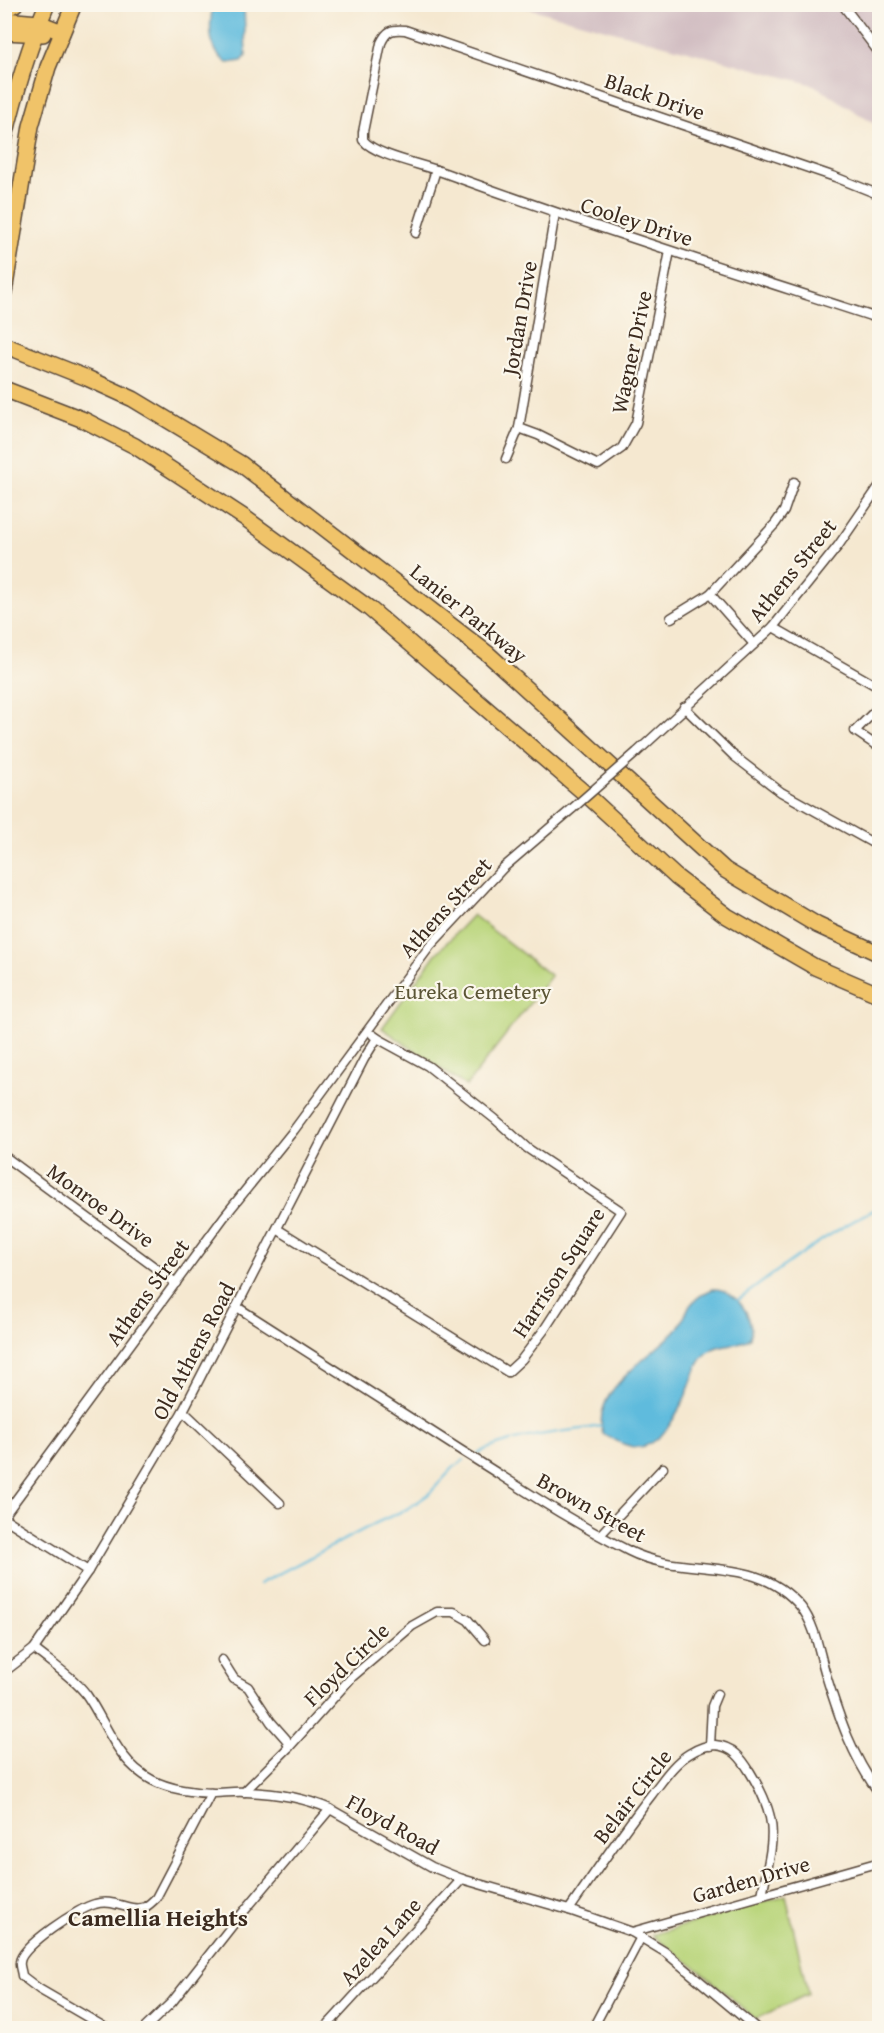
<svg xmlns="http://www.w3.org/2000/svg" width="884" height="2033" font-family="'Gentium Book Plus',serif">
<rect width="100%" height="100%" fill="#fbf7ec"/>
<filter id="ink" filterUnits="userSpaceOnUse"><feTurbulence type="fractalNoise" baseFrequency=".0167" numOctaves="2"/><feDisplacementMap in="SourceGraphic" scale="12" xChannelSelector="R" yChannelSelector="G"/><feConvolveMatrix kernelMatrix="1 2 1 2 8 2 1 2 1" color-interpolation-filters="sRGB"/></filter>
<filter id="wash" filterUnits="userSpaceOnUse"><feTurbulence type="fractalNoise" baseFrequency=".008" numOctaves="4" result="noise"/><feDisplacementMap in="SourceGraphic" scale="24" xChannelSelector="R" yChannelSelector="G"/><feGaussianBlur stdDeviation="1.35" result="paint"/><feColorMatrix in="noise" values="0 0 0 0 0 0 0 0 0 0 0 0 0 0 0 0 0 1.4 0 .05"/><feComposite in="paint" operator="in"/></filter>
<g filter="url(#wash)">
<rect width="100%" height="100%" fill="#f5e8d0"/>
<path fill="#d2bec2" d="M516 5H879V127L814 85Z"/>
<g fill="#bad57b" stroke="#7a804c" stroke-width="1.5">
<path d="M473 915 551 976 466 1086 382 1028 435 955Z"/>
<path d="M786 1895 808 1994 755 2019 703 1973 652 1935Z"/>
</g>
<g fill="#5fbbdd" stroke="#4d727e" stroke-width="1.5">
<path d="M213 5H244L246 56 242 61 227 63C207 49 209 26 213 5Z"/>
<path d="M713 1289C734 1288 756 1317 750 1338 739 1347 722 1342 711 1350 696 1360 693 1380 686 1395 678 1413 661 1447 638 1447 625 1447 614 1439 603 1434 590 1388 652 1358 677 1329 682 1324 683 1320 686 1313 691 1301 701 1294 713 1289Z"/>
</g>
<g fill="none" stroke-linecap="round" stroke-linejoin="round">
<g stroke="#5fbbdd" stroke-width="2">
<path d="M737 1301C782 1267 828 1232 880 1207"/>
<path d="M478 1453C517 1434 559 1433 601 1426"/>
<path d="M259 1584 376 1523 409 1508 429 1494 454 1467 464 1460"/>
</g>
</g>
</g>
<g filter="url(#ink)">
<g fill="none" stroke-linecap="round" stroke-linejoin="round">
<g stroke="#574639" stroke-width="11">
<g id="street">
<path d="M842 4 880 54"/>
<path d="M880 195 835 177 405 30C392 29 387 30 381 43L363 132V140C376 156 422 164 442 172 587 225 733 271 880 319"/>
<path d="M416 233 436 170"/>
<path d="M519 428 538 435 598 465 622 448 636 423 670 251"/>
<path d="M506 459 519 428 555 213"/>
<path d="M710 594 754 644"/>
<path d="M671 618 710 594 775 524 784 511 794 482"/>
<path d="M773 627 880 688"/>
<path d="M880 706 855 731 880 748"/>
<path d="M684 707 734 756 781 792 880 847"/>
<path d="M637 752 773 627 838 546 880 485"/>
<path d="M4 1156 176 1283"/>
<path d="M277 1229 508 1372 522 1359 544 1330 621 1211 527 1148 495 1119 428 1066 377 1038"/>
<path d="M237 1307C312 1355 387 1403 462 1451 517 1485 571 1522 629 1551 684 1579 756 1552 801 1607 816 1626 819 1653 826 1675 839 1717 853 1759 880 1794"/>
<path d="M183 1411 280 1503"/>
<path d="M4 1516 224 1217 294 1130 430 946 503 868 573 808"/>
<path d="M4 1518 88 1571"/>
<path d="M600 1535 663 1468"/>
<path d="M34 1649C51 1663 73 1677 86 1694 107 1724 117 1762 152 1780 169 1789 194 1793 214 1793 224 1793 235 1791 246 1792 275 1793 303 1797 330 1809L432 1867 462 1879 569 1910 632 1932 665 1952 756 2028"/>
<path d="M222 1660 234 1679 248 1687 271 1722 286 1739 289 1747"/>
<path d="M4 1672 34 1649 88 1571 183 1411 364 1059 377 1038 373 1035"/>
<path d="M710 1746 712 1706 717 1694"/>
<path d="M244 1792 289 1747 352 1677 412 1626 437 1612H454L468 1620 485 1640"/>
<path d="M569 1910C596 1871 623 1831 652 1794 663 1780 674 1763 689 1754 697 1749 707 1745 715 1745 733 1746 742 1759 750 1772 781 1823 773 1839 762 1895"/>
<path d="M632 1932 880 1862"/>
<path d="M106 2028 39 1989 22 1976C22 1972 19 1966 20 1962 21 1946 79 1908 95 1904 114 1898 130 1913 145 1907 149 1905 153 1901 156 1898L211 1793"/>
<path d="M145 2028 172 2002 235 1922 330 1809"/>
<path d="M325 2028 462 1879"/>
<path d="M593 2028 641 1937"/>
</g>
</g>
<g stroke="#574639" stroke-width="18">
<g id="highway">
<path d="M4 10 15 4"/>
<path d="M4 20 39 23 62 32"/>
<path d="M4 32 43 34"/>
<path d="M4 141C15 94 28 49 47 4"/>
<path d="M4 292 31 126 48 67 74 4"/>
<path d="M4 345 87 378 133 399 241 464 488 654 725 870 817 925 880 954"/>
<path d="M4 389 84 420 135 446 245 518 370 609 588 796 676 877 727 916 815 967 880 995"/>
</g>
</g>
<use href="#street" stroke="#fff" stroke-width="8"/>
<use href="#highway" stroke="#f0c369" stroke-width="15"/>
<g stroke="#574639" stroke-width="11" stroke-linecap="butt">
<path id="street-bridge" d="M573 808 637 752"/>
</g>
<use href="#street-bridge" stroke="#fff" stroke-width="8"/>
</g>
</g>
<g text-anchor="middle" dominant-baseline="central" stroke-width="4.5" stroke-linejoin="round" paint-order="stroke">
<g font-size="22" fill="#3b2a1e" stroke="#fbf7ec">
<text transform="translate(655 96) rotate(19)">Black Drive</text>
<text transform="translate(637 221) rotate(18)">Cooley Drive</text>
<text transform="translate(519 318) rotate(-80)">Jordan Drive</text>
<text transform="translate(631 352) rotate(-78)">Wagner Drive</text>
<text transform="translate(792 570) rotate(-51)">Athens Street</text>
<text transform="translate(469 613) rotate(39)">Lanier Parkway</text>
<text transform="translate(445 907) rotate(-48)">Athens Street</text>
<text transform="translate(101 1205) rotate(36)">Monroe Drive</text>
<text transform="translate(558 1272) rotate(-57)">Harrison Square</text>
<text transform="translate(147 1292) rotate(-54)">Athens Street</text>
<text transform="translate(193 1351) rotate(-62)">Old Athens Road</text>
<text transform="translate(592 1507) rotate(29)">Brown Street</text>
<text transform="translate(346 1664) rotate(-44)">Floyd Circle</text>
<text transform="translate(632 1796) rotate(-52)">Belair Circle</text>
<text transform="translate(393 1824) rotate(29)">Floyd Road</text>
<text transform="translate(751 1879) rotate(-16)">Garden Drive</text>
<text transform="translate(380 1941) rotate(-48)">Azelea Lane</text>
</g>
<g font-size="22" fill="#5b5535" stroke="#fbf7ec">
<text x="473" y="991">Eureka Cemetery</text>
</g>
<g font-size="24" font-weight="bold" fill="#3b2a1e" stroke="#fbf7ec">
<text x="158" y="1917">Camellia Heights</text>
</g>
</g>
<rect width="884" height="2033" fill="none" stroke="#fbf7ec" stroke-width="24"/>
</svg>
